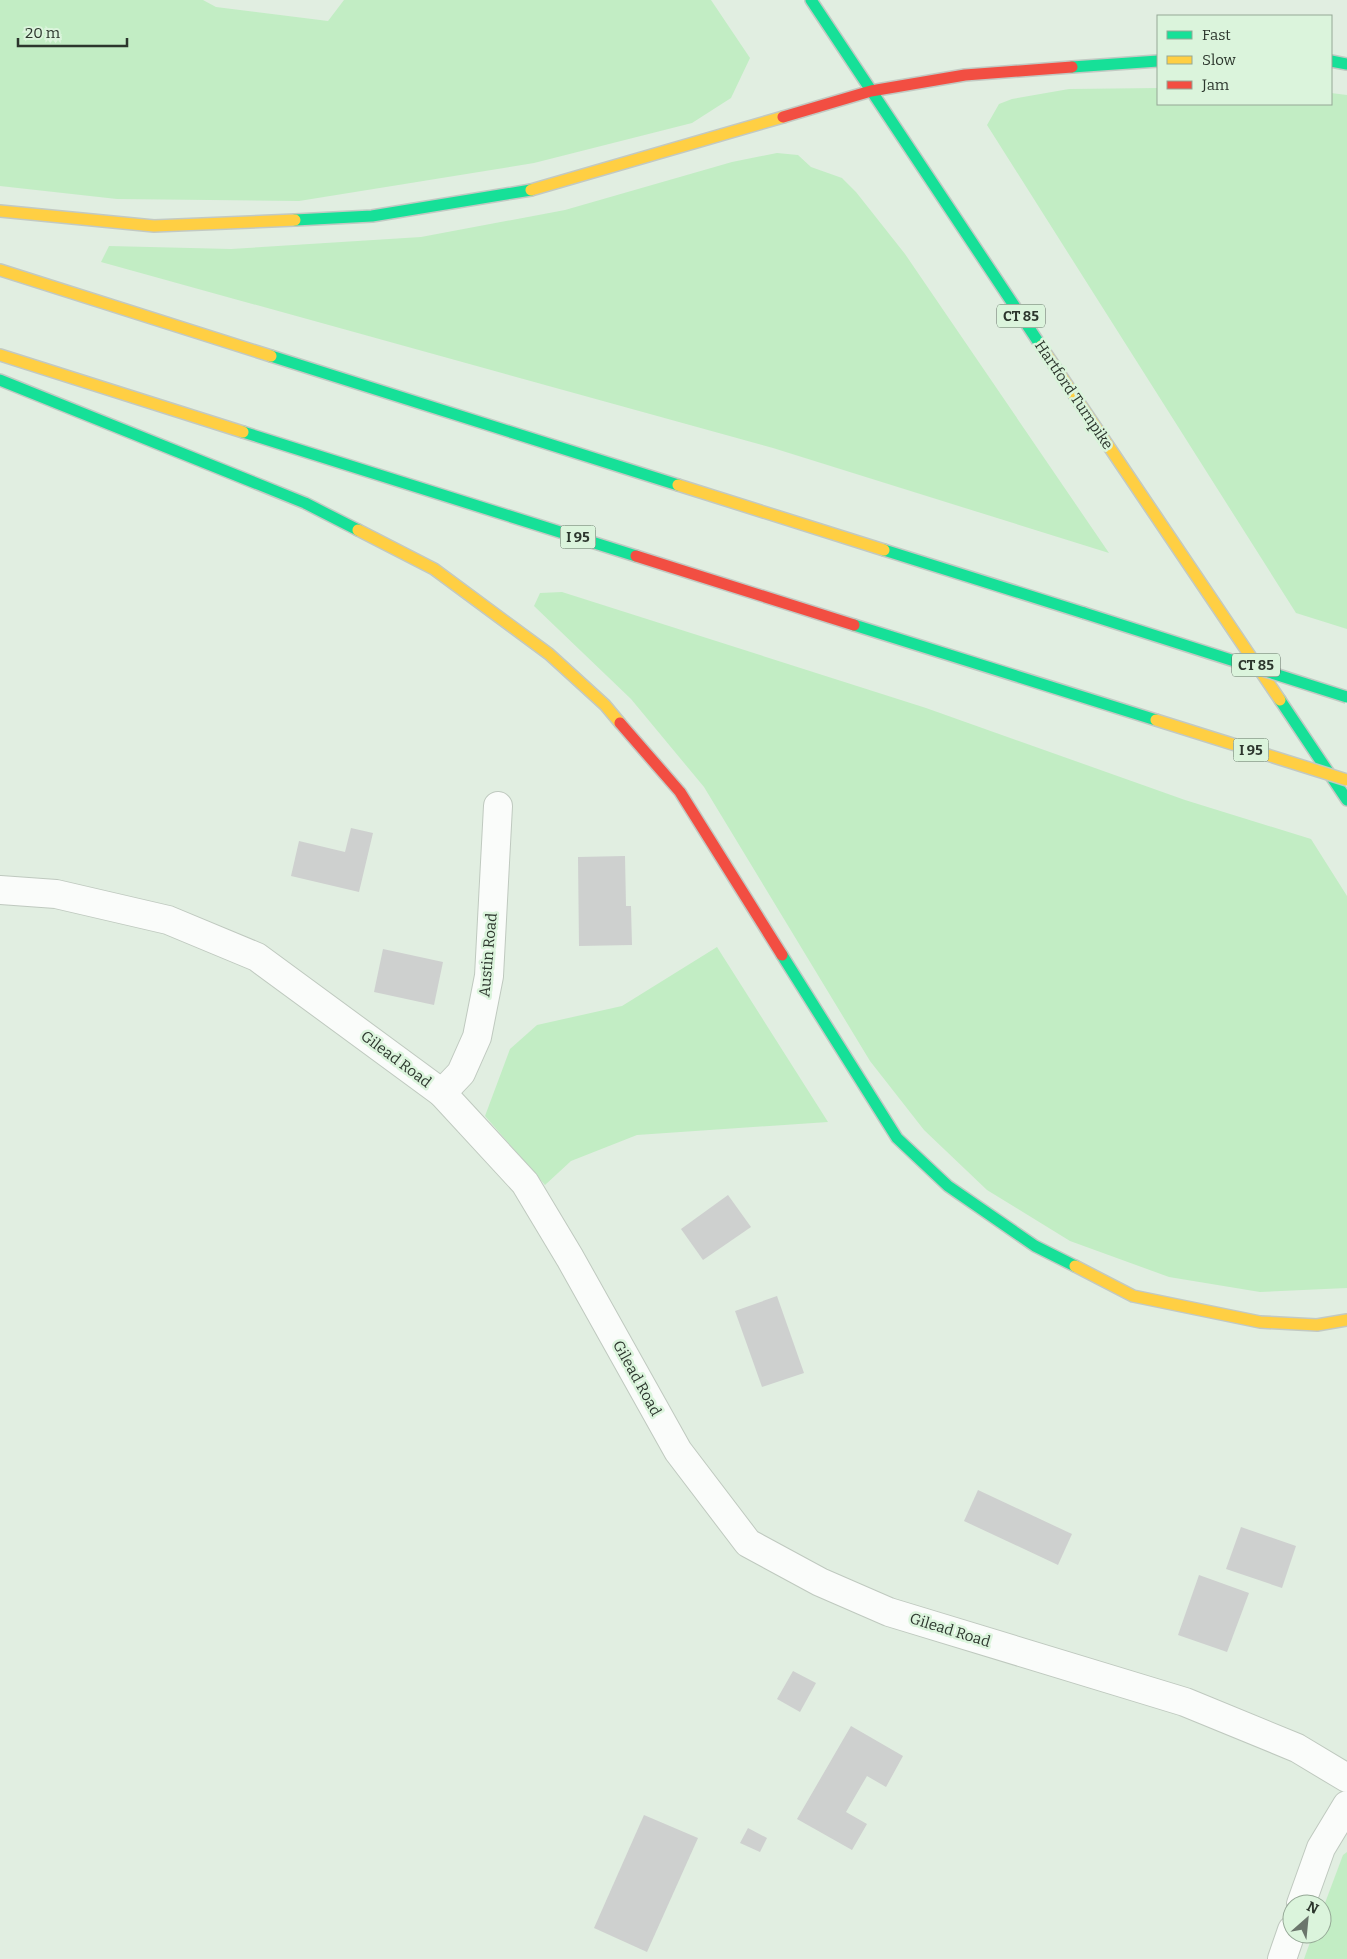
<svg xmlns="http://www.w3.org/2000/svg" width="1347" height="1959" font-family="Bitter,serif">
<rect width="100%" height="100%" fill="#e1eee1"/>
<g fill="#c2edc4">
<path d="M0 0H203L216 7 328 21 344 0H711L750 58 731 98 692 123 534 163 299 201 117 199 0 186Z"/>
<path d="M1158 88V104H1331V93L1347 95V629L1296 613 987 125 999 104 1012 99 1069 89Z"/>
<path d="M777 153 798 155 811 167 842 178 856 192 905 254 1109 553 773 448 101 262 109 246 231 249 421 237 565 210 732 162Z"/>
<path d="M562 592 926 708 1185 800 1311 839 1347 896V1288L1260 1292 1169 1277 1070 1241 987 1190 924 1130 870 1061 704 787 631 699 534 606 540 593Z"/>
<path d="M717 947 828 1122 637 1135 571 1161 545 1185 485 1116 510 1049 537 1025 622 1006Z"/>
<path d="M1347 1852V1959H1304L1313 1934H1322V1911L1343 1855Z"/>
</g>
<g fill="#ced0cf">
<path d="M351 828 373 833 359 892 291 876 299 841 345 852Z"/>
<path d="M625 856 626 906H631L632 945 579 946 578 857Z"/>
<path d="M383 949 443 962 434 1005 374 992Z"/>
<path d="M728 1195 751 1227 703 1260 681 1229Z"/>
<path d="M777 1296 804 1373 762 1387 735 1311Z"/>
<path d="M978 1490 1072 1534 1058 1565 964 1521Z"/>
<path d="M1241 1527 1296 1546 1282 1588 1226 1569Z"/>
<path d="M1199 1575 1249 1593 1227 1652 1178 1635Z"/>
<path d="M793 1671 816 1683 800 1712 777 1699Z"/>
<path d="M851 1726 903 1756 886 1787 867 1776 846 1812 867 1824 852 1850 797 1819Z"/>
<path d="M644 1815 698 1838 647 1952 594 1928Z"/>
<path d="M748 1828 767 1838 760 1852 740 1843Z"/>
</g>
<g fill="none" stroke-linecap="round" stroke-linejoin="round">
<g stroke="#bfc9bf" stroke-width="30">
<g id="street">
<path d="M0 890 56 894 168 920 257 957 442 1093 525 1183 570 1258 678 1451 748 1543 820 1582 889 1612 1185 1702 1297 1748 1347 1778"/>
<path d="M442 1093 461 1073 477 1037 489 976 498 806"/>
<path d="M1301 1904 1321 1848 1347 1805"/>
<path d="M1282 1959 1292 1930"/>
</g>
</g>
<g stroke="#c2c9c3" stroke-width="14">
<g id="fast">
<path d="M811 0 1041 346"/>
<path d="M1331 61 1347 64"/>
<path d="M1072 67 1158 61"/>
<path d="M295 220 372 216 531 190"/>
<path d="M271 356 678 485"/>
<path d="M0 380 305 503 358 530"/>
<path d="M243 432 636 556"/>
<path d="M884 550 1084 613"/>
<path d="M854 625 1156 720"/>
<path d="M1280 700 1347 800"/>
<path d="M782 955 897 1138 948 1186 1035 1246 1075 1266"/>
</g>
</g>
<g stroke="#c2c9c3" stroke-width="14">
<g id="slow">
<path d="M531 190 783 117"/>
<path d="M0 211 154 226 295 220"/>
<path d="M0 270 271 356"/>
<path d="M1041 346 1280 700"/>
<path d="M0 355 243 432"/>
<path d="M678 485 884 550"/>
<path d="M358 530 434 569 549 654 605 705 620 723"/>
<path d="M1075 1266 1133 1296 1260 1322 1317 1325 1347 1320"/>
</g>
</g>
<g stroke="#c2c9c3" stroke-width="14">
<g id="jam">
<path d="M783 117 871 91 965 75 1072 67"/>
<path d="M636 556 854 625"/>
<path d="M620 723 680 792 782 955"/>
</g>
</g>
<use href="#street" stroke="#fafcfa" stroke-width="28"/>
<use href="#fast" stroke="#16e098" stroke-width="11"/>
<use href="#slow" stroke="#ffcf43" stroke-width="11"/>
<use href="#jam" stroke="#f24e42" stroke-width="11"/>
<g stroke="#c2c9c3" stroke-width="14" stroke-linecap="butt">
<path id="fast-bridge" d="M1084 613 1347 697"/>
</g>
<g stroke="#c2c9c3" stroke-width="14" stroke-linecap="butt">
<path id="slow-bridge" d="M1156 720 1347 780"/>
</g>
<use href="#fast-bridge" stroke="#16e098" stroke-width="11"/>
<use href="#slow-bridge" stroke="#ffcf43" stroke-width="11"/>
</g>
<g text-anchor="middle" dominant-baseline="central" stroke-width="5" stroke-linejoin="round" paint-order="stroke">
<g fill="#dbf4dc" stroke="#606f62" stroke-width="1">
<rect x="997" y="304.5" width="48" height="23" rx="4"/>
<rect x="560.5" y="525.5" width="35" height="23" rx="4"/>
<rect x="1232" y="653.5" width="48" height="23" rx="4"/>
<rect x="1233.5" y="738.5" width="35" height="23" rx="4"/>
</g>
<g font-size="14" font-weight="bold" fill="#2c362d">
<text x="1021" y="316">CT 85</text>
<text x="578" y="537">I 95</text>
<text x="1256" y="665">CT 85</text>
<text x="1251" y="750">I 95</text>
</g>
<g font-size="15" fill="#2c362d" stroke="#dbf4dc">
<text transform="translate(1074 395) rotate(56)">Hartford Turnpike</text>
<text transform="translate(488 955) rotate(-85)">Austin Road</text>
<text transform="translate(396 1059) rotate(37)">Gilead Road</text>
<text transform="translate(637 1378) rotate(61)">Gilead Road</text>
<text transform="translate(950 1630) rotate(17)">Gilead Road</text>
</g>
</g>
<rect x="1157" y="15" width="175" height="90" fill="#dbf4dc" stroke="#95a896"/>
<rect x="1167" y="31" width="25" height="8" fill="#16e098" stroke="#95a896"/>
<text x="1202" y="40" font-size="15" fill="#2c362d">Fast</text>
<rect x="1167" y="56" width="25" height="8" fill="#ffcf43" stroke="#95a896"/>
<text x="1202" y="65" font-size="15" fill="#2c362d">Slow</text>
<rect x="1167" y="81" width="25" height="8" fill="#f24e42" stroke="#95a896"/>
<text x="1202" y="90" font-size="15" fill="#2c362d">Jam</text>
<g transform="translate(1307 1919) rotate(27)"><circle r="24" fill="#dbf4dc" stroke="#95a896"/>
<path d="M0-4L9 19L0 12L-9 19Z" fill="#6b766c"/>
<text y="-8" font-size="14" font-weight="bold" text-anchor="middle" fill="#2c362d">N</text>
</g>
<path d="M18 38v8h109v-8" fill="none" stroke="#2c362d" stroke-width="2.5"/>
<text x="25" y="38" font-size="15" fill="#2c362d" stroke="#dbf4dc" stroke-width="4" paint-order="stroke">20 m</text>
</svg>
